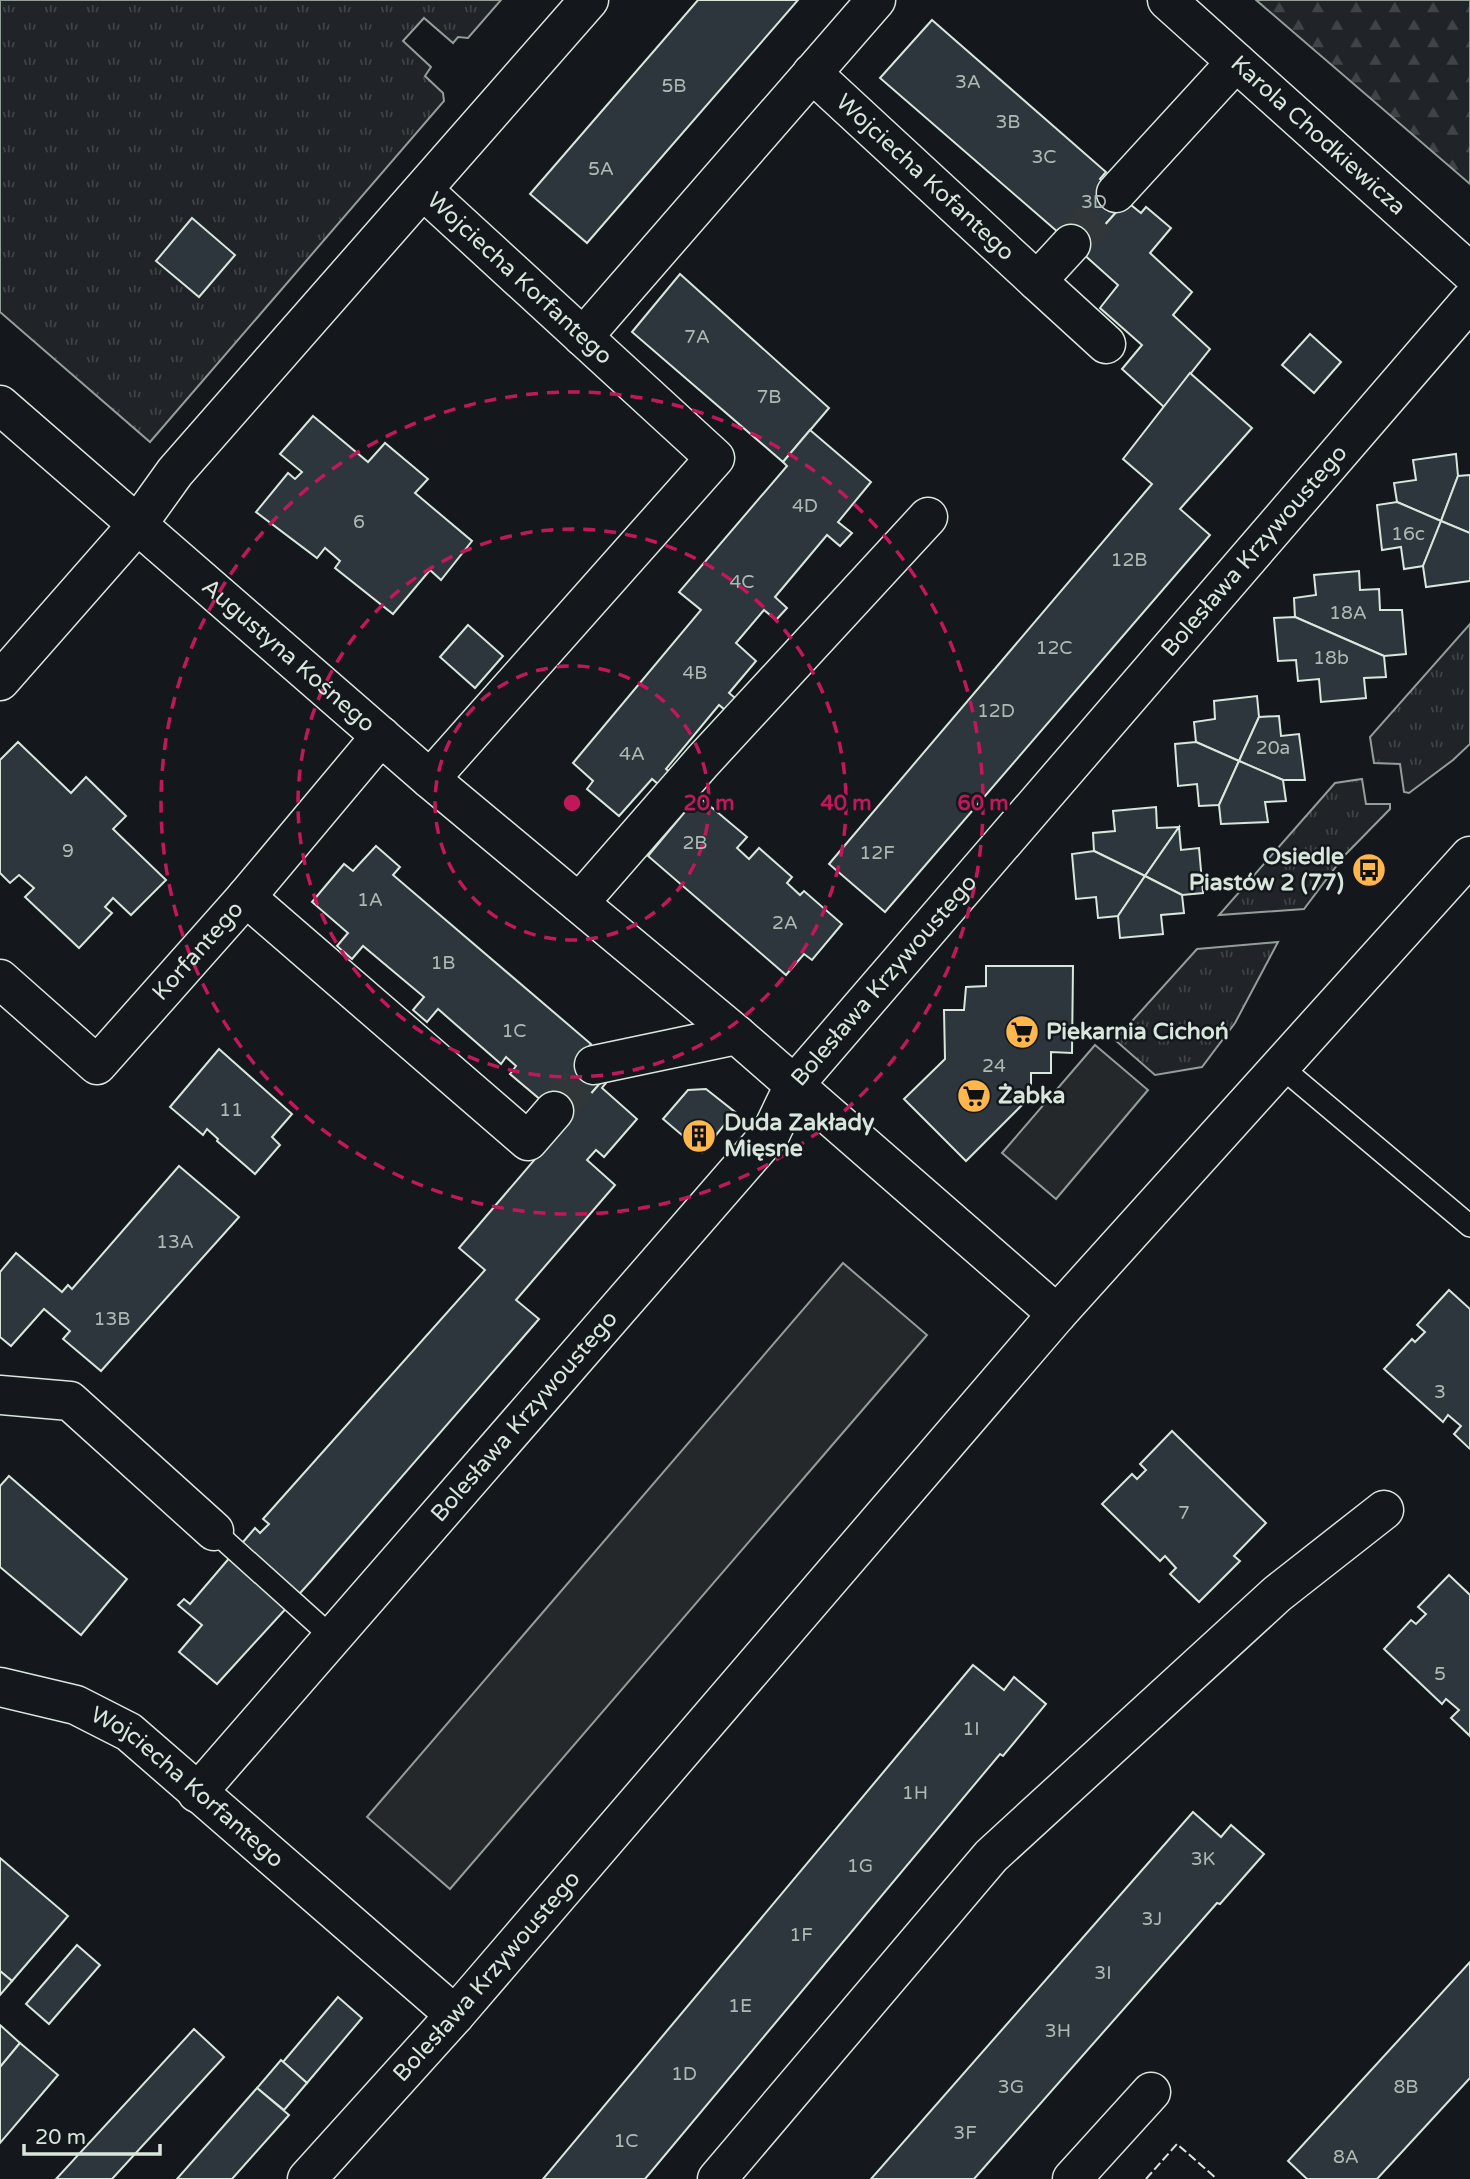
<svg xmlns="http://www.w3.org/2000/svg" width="1470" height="2179" font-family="'Varela Round',sans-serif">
<defs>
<pattern id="grass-tufts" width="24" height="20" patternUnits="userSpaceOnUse" patternTransform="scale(1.75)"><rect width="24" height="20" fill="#202428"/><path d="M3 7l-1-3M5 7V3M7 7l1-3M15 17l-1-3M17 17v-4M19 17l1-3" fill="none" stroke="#404447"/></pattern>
<pattern id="forest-firs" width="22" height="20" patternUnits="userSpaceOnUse" patternTransform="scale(1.75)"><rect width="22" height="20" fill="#202428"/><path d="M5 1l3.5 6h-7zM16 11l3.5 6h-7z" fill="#404447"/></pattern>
</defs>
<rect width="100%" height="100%" fill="#14181c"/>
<g fill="url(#grass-tufts)" stroke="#939e99" stroke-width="2">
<path d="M0 0H501L468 38 458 37 453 43 424 18 403 41 431 67 425 76 443 93 444 101 150 442 0 312Z"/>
<path d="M1470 624V744L1453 760 1409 793 1404 792 1400 764 1374 763 1370 737Z"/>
<path d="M1362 779 1366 804H1390V809L1344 856 1304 909 1219 915 1335 783Z"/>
<path d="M1278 942 1235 1023 1202 1067 1155 1075 1115 1040 1197 949Z"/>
</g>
<path fill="url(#forest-firs)" stroke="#939e99" stroke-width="2" d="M1256 0H1470V184Z"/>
<g fill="#24282b" stroke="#939e99" stroke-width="2">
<path d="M1095 1045 1148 1090 1056 1199 1002 1153Z"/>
<path d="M843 1263 927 1335 450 1889 367 1817Z"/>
</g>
<g fill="#2c363c" stroke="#d8e6dc" stroke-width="2">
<path d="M698 0H798L587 243 530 194Z"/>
<path d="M932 20 1106 172 1100 179 1126 201 1081 252 880 78Z"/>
<path d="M1126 201 1141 213 1146 207 1171 228 1150 253 1192 292 1173 315 1210 349 1164 407 1122 369 1142 345 1100 308 1118 285 1081 252Z"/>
<path d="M192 218 235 255 199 297 156 261Z"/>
<path d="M680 274 829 408 783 462 632 332Z"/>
<path d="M1310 334 1341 362 1314 393 1282 365Z"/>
<path d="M1190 373 1252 428 1180 509 1210 535 885 912 829 864 1152 484 1123 459Z"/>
<path d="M313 416 368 462 385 443 428 479 415 493 472 541 441 580 430 570 393 614 335 568 340 561 325 548 317 558 256 512 288 473 295 479 302 472 280 454Z"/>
<path d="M810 430 871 482 838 522 852 533 840 546 827 535 775 597 787 608 776 620 764 610 736 643 756 661 729 693 741 703 731 715 719 705 666 769 675 777 665 790 652 779 619 816 587 789 593 781 573 763 701 610 679 592 787 466 783 462Z"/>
<path d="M1456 454 1458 476 1441 521 1397 502 1394 483 1416 480 1413 460Z"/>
<path d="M1470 475V533L1441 521 1458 476Z"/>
<path d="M1397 502 1441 521 1423 566 1404 569 1401 547 1382 550 1377 505Z"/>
<path d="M1441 521 1470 533V581L1426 587 1423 566Z"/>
<path d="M1359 571 1360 590 1379 589 1380 610H1402L1406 654 1384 656 1295 617 1294 598 1316 595 1314 575Z"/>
<path d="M1295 617 1384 656 1386 677 1364 678 1366 698 1321 702 1319 679 1298 681 1296 660 1278 661 1274 618Z"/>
<path d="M468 625 503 656 475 688 440 657Z"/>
<path d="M1257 696 1259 717 1239 761 1196 742 1194 722 1215 719 1214 701Z"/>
<path d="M1279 716 1281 736 1299 734 1305 780H1283L1239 761 1259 717Z"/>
<path d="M18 742 71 793 86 777 126 816 113 829 166 880 131 915 113 898 105 907 112 913 79 948 25 897 34 888 19 875 10 883 0 873V760Z"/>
<path d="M1196 742 1239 761 1219 805 1199 806 1197 784 1178 786 1175 744Z"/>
<path d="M1239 761 1283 780 1286 801 1265 802 1268 822 1221 824 1219 805Z"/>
<path d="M698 796 747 837 737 848 749 859 759 848 792 877 787 883 800 895 804 891 842 924 812 960 804 954 786 975 648 856Z"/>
<path d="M1156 807 1157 828 1179 827 1145 876 1094 851 1093 833 1115 831 1113 811Z"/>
<path d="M1179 827 1181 850 1199 848 1203 893 1182 895 1145 876Z"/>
<path d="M376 846 400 867 393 875 591 1044 582 1055 607 1075 567 1122 510 1074 516 1066 506 1057 501 1064 438 1009 427 1022 413 1010 424 997 363 946 352 959 337 946 348 933 312 902 344 864 353 871Z"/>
<path d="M1094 851 1145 876 1118 916 1098 918 1096 897 1076 899 1072 854Z"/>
<path d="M1145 876 1182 895 1184 913 1161 915 1163 934 1120 938 1118 916Z"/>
<path d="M986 966H1073L1072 1053 1051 1052V1073H1031V1096L966 1161 904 1099 945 1059 944 1010H964L966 987 986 986Z"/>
<path d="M219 1049 292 1114 272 1137 280 1145 255 1174 217 1141 218 1139 207 1129 203 1135 170 1107Z"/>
<path d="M607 1075 610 1078 602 1088 637 1119 604 1157 596 1150 587 1160 615 1185 516 1300 539 1319 312 1580 217 1684 179 1652 202 1625 178 1605 184 1599 190 1604 255 1528 260 1533 269 1524 263 1519 485 1270 459 1248Z"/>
<path d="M706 1089 735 1112 702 1152 663 1119 688 1090Z"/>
<path d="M179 1166 239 1217 101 1371 63 1339 70 1331 44 1309 11 1346 0 1337V1272L16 1253 62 1292 68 1285 72 1289Z"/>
<path d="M1449 1290 1470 1309V1449L1454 1434 1461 1426 1448 1415 1443 1422 1384 1369 1412 1339 1415 1342 1425 1332 1417 1325Z"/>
<path d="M1172 1431 1266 1523 1234 1556 1240 1561 1199 1602 1170 1574 1176 1568 1165 1556 1160 1561 1102 1504 1132 1474 1137 1479 1146 1470 1140 1464Z"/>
<path d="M9 1476 127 1579 81 1635 0 1567V1486Z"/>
<path d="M1449 1575 1470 1595V1736L1451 1718 1459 1710 1446 1699 1442 1704 1384 1649 1411 1620 1416 1624 1426 1614 1418 1607Z"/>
<path d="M973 1665 1004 1690 1014 1677 1046 1704 1003 1756 1000 1754 645 2179H543Z"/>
<path d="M1193 1812 1221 1837 1231 1825 1264 1854 1220 1904 1217 1903 974 2179H871Z"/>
<path d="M0 1858 68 1916 12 1981 0 1971Z"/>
<path d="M77 1945 100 1965 49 2024 26 2004Z"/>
<path d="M1470 1962V2078L1377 2179H1307L1288 2161Z"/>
<path d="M0 1971 12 1981 0 1995Z"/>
<path d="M338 1997 362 2018 307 2083 283 2062Z"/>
<path d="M0 2025 20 2043 0 2067Z"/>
<path d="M194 2029 224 2057 112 2179H56Z"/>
<path d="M20 2043 58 2075 0 2143V2067Z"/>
<path d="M281 2060 307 2083 284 2110 257 2088Z"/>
<path d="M257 2088 289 2115 232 2179H177Z"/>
</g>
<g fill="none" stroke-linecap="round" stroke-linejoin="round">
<g stroke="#313739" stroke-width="38" stroke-dasharray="38 19" stroke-linecap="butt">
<path d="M1071 244 1116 193"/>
<path d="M554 1111 594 1065"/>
</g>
<g stroke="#d8e6dc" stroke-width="24">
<g id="lane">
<path d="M1280 1066 1470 1226"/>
<path d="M214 1531 333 1638"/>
</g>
</g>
<g stroke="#d8e6dc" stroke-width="41">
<g id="street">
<path id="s1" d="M1167 0 1470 272"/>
<path id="s2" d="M812 73 1037 281 1071 244"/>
<path id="s3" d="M423 190 715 458 430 779"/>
<path d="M1116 193 1236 62"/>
<path d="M1037 281 1106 344"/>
<path d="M583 337 876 0"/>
<path id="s4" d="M0 405 430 779 737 1035 1057 1314"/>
<path d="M0 681 137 525 175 472 589 0"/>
<path d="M246 897 528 1141 554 1111"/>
<path d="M579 903 702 762 928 517"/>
<path id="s5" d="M0 979 97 1065 246 897 381 736"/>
<path d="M594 1065 737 1035"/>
<path d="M0 1395 70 1401 214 1531"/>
<path id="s6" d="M0 1687 76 1705 129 1732 455 2015"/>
<path id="s7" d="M197 1793 771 1133 794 1085 1470 301"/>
<path d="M717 2179 991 1856 1277 1594 1384 1510"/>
<path d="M1072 2179 1151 2092"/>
</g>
</g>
<g stroke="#d8e6dc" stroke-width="41">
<g id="secondary">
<path id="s8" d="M307 2179 455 2015 1057 1314 1470 856"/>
</g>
</g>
<use href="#lane" stroke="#14181c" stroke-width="21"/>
<use href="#street" stroke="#14181c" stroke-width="38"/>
<use href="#secondary" stroke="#14181c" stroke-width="38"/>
<path stroke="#d8e6dc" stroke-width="2" stroke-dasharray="9 3.5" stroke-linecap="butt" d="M1146 2179 1177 2144 1217 2179"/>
</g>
<g fill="none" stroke="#c2185b" stroke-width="3.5" stroke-dasharray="12 9">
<circle cx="572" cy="803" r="137"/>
<circle cx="572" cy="803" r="274"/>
<circle cx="572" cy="803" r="411"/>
</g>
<defs>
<g id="bus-disc" transform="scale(1.75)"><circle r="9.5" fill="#ffb74d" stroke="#14181c"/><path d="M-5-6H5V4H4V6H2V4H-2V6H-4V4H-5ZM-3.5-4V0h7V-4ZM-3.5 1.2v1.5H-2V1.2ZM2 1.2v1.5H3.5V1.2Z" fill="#111"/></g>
<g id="supermarket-disc" transform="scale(1.75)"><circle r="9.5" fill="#ffb74d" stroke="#14181c"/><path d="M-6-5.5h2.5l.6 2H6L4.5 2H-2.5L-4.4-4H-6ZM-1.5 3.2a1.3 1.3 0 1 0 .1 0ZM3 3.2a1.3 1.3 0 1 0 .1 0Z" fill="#111"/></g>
<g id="building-disc" transform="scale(1.75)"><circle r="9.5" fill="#ffb74d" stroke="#14181c"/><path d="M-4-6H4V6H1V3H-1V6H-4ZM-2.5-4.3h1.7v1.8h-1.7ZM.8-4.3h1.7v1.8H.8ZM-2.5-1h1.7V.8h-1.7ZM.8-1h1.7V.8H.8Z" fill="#111"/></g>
</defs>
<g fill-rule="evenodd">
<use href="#bus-disc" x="1369" y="870"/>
<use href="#supermarket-disc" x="1022" y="1032"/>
<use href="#supermarket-disc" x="974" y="1096"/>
<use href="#building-disc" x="699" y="1136"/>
</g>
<g text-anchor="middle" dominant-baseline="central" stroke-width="5" stroke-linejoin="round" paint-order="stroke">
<g font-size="19" fill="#adbab4">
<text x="968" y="82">3A</text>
<text x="674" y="86">5B</text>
<text x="1008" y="122">3B</text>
<text x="1044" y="157">3C</text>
<text x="601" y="169">5A</text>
<text x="1094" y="202">3D</text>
<text x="697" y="337">7A</text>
<text x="769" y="397">7B</text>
<text x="805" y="506">4D</text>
<text x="359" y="522">6</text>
<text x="1408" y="534">16c</text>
<text x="1129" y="560">12B</text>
<text x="742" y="582">4C</text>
<text x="1348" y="613">18A</text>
<text x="1054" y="648">12C</text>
<text x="1331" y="658">18b</text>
<text x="695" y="673">4B</text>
<text x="996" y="711">12D</text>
<text x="1273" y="748">20a</text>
<text x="632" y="754">4A</text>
<text x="695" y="843">2B</text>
<text x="68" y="851">9</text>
<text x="877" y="853">12F</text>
<text x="370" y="900">1A</text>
<text x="785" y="923">2A</text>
<text x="443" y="963">1B</text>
<text x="514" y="1031">1C</text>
<text x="994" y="1066">24</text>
<text x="231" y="1110">11</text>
<text x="175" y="1242">13A</text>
<text x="112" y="1319">13B</text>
<text x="1440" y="1392">3</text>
<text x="1184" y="1513">7</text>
<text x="1440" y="1674">5</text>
<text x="971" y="1729">1I</text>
<text x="915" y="1793">1H</text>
<text x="1203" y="1859">3K</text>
<text x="860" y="1866">1G</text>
<text x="1152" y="1919">3J</text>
<text x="801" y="1935">1F</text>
<text x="1103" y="1973">3I</text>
<text x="740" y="2006">1E</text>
<text x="1058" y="2031">3H</text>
<text x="684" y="2074">1D</text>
<text x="1011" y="2087">3G</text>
<text x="1406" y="2087">8B</text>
<text x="965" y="2133">3F</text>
<text x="626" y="2141">1C</text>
<text x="1346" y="2157">8A</text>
</g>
<g font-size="23" fill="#d8e6dc" stroke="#14181c">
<text stroke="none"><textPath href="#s1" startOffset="203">Karola Chodkiewicza</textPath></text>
<text stroke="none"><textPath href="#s2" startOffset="154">Wojciecha Kofantego</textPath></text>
<text stroke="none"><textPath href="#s3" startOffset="131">Wojciecha Korfantego</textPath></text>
<text stroke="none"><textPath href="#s7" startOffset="1633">Bolesława Krzywoustego</textPath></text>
<text stroke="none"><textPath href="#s4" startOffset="382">Augustyna Kośnego</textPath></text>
<text stroke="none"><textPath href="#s5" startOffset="282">Korfantego</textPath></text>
<text stroke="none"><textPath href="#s7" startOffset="1066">Bolesława Krzywoustego</textPath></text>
<text stroke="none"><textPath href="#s7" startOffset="499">Bolesława Krzywoustego</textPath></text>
<text stroke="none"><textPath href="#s6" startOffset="217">Wojciecha Korfantego</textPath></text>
<text stroke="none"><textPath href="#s8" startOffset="271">Bolesława Krzywoustego</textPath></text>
</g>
<g font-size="23" font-weight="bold" fill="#d8e6dc" stroke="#14181c" text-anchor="start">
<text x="1344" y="857" text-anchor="end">Osiedle<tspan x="1344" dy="26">Piastów 2 (77)</tspan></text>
<text x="1046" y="1032">Piekarnia Cichoń</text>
<text x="998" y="1096">Żabka</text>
<text x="724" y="1123">Duda Zakłady<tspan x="724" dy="26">Mięsne</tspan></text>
</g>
</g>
<circle cx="572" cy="803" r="10" fill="#c2185b" stroke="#14181c" stroke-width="3.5"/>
<g font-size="21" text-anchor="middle" font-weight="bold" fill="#c2185b" stroke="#14181c" stroke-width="5" stroke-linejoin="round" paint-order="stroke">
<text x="709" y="810">20 m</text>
<text x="846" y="810">40 m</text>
<text x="983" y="810">60 m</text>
</g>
<path d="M24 2144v10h136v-10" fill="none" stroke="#d8e6dc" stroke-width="3.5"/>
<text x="35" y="2144" font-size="21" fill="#d8e6dc" stroke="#14181c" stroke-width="5" paint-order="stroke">20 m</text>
</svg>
